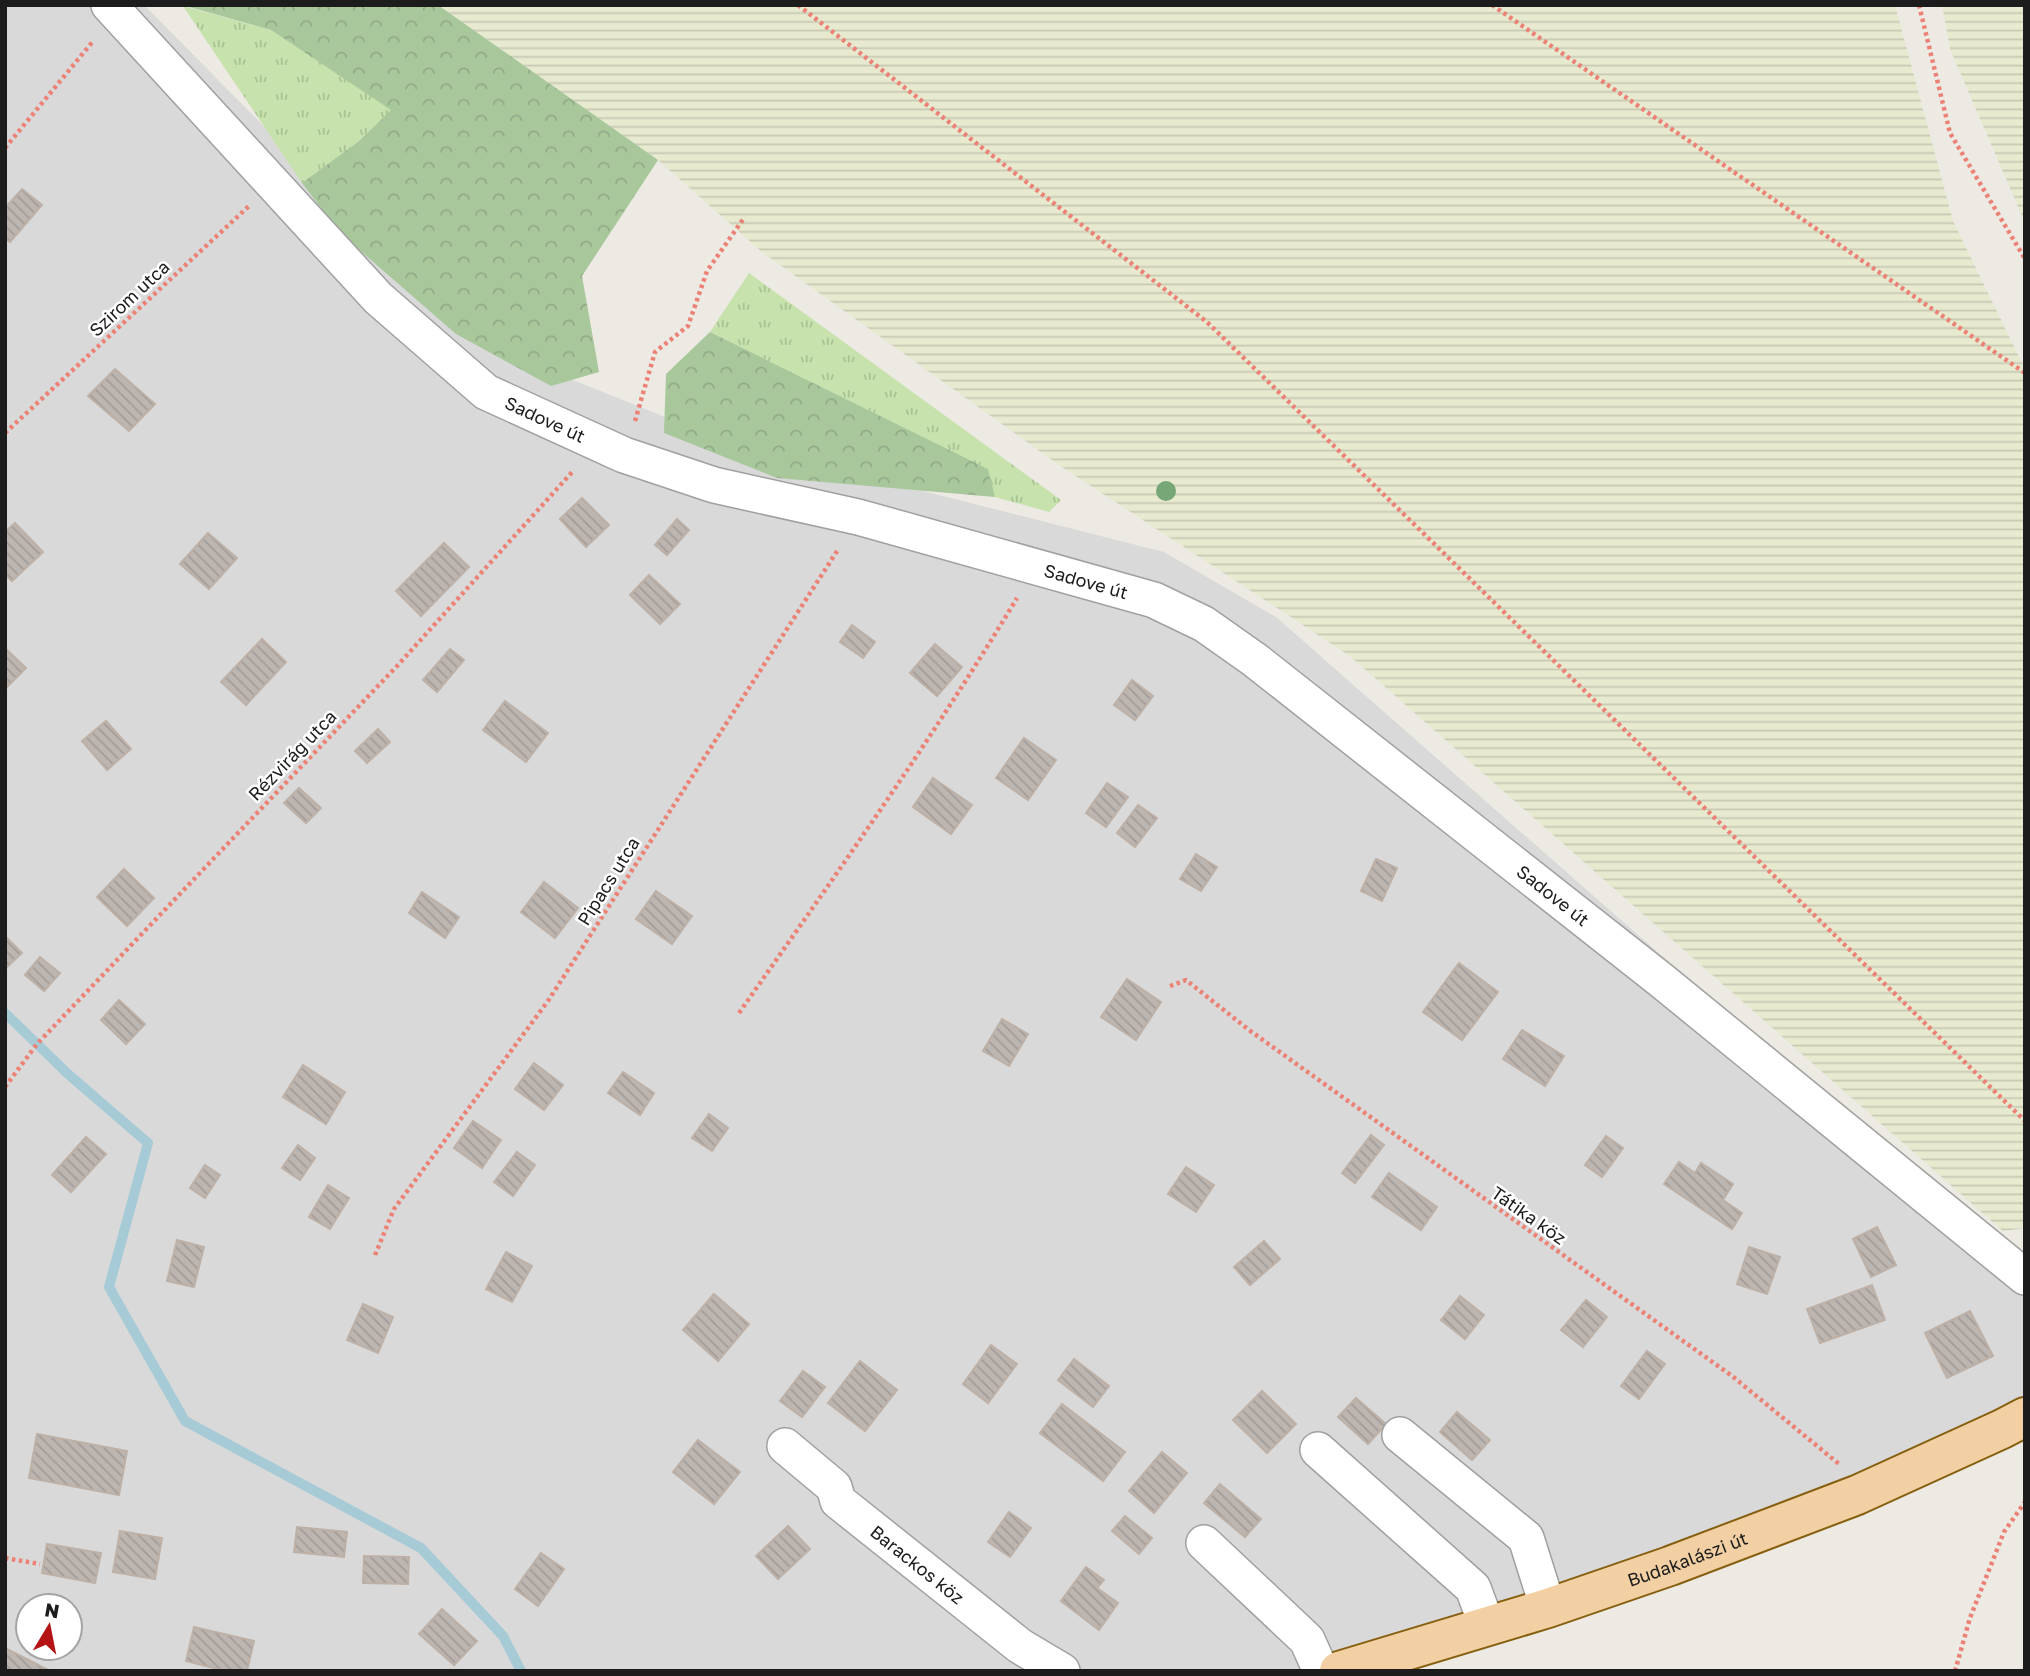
<svg xmlns="http://www.w3.org/2000/svg" width="2030" height="1676" font-family="'Golos Text',sans-serif">
<defs>
<pattern id="farmland-rules" width="6" height="5" patternUnits="userSpaceOnUse" patternTransform="scale(1.75)"><rect width="6" height="5" fill="#e8ead0"/><path d="M0 2.5h6" fill="none" stroke="#c6c8b2"/></pattern>
<pattern id="grass-tufts" width="24" height="20" patternUnits="userSpaceOnUse" patternTransform="scale(1.75)"><rect width="24" height="20" fill="#c7e2ad"/><path d="M3 7l-1-3M5 7V3M7 7l1-3M15 17l-1-3M17 17v-4M19 17l1-3" fill="none" stroke="#aac194"/></pattern>
<pattern id="forest-crowns" width="20" height="18" patternUnits="userSpaceOnUse" patternTransform="scale(1.75)"><rect width="20" height="18" fill="#a8c89c"/><path d="M2 6a3 3 0 1 1 6 0M12 15a3 3 0 1 1 6 0" fill="none" stroke="#90ab86"/></pattern>
<pattern id="building-back-hatch" width="6" height="6" patternUnits="userSpaceOnUse" patternTransform="scale(1.75)"><rect width="6" height="6" fill="#bdb5b0"/><path d="M-1 5l2 2M0 0l6 6M5-1l2 2" fill="none" stroke="#a29b97"/></pattern>
</defs>
<rect width="100%" height="100%" fill="#ede9e3"/>
<path fill="#dad9d9" fill-rule="evenodd" d="M5 5H144L408 272 508 354 725 441 1164 552 1276 617 2025 1275V1441L1678 1579 1368 1671H5ZM28 1606H70V1648H28Z"/>
<g fill="url(#farmland-rules)">
<path d="M438 5H1895L1953 221 2025 369V1228L2003 1231 1350 656 1059 465 762 252 658 160Z"/>
<path d="M1942 5H2025V223L1950 49Z"/>
</g>
<g fill="url(#grass-tufts)">
<path d="M183 6 271 30 392 110 359 141 302 183Z"/>
<path d="M749 273 1061 500 1049 512 995 497 987 469 710 332Z"/>
</g>
<g fill="url(#forest-crowns)">
<path d="M182 5H438L658 160 582 276 599 372 551 386 456 334 340 233 302 183 359 141 391 110 271 30Z"/>
<path d="M710 332 988 469 995 497 777 478 664 433 666 374Z"/>
</g>
<g fill="none" stroke-linecap="round" stroke-linejoin="round">
<path stroke="#a7cbd6" stroke-width="10" d="M5 1013 68 1074 148 1143 109 1287 185 1421 421 1548 503 1636 521 1671"/>
</g>
<g fill="url(#building-back-hatch)" stroke="#bdb1a7" stroke-width="2">
<path d="M22 189 42 205 10 242 5 238V208Z"/>
<path d="M115 369 155 404 129 431 88 396Z"/>
<path d="M582 498 609 525 586 547 560 519Z"/>
<path d="M677 519 689 530 667 555 655 545Z"/>
<path d="M15 523 43 552 12 581 5 574V532Z"/>
<path d="M208 533 237 558 209 589 180 564Z"/>
<path d="M444 543 469 567 421 616 396 591Z"/>
<path d="M649 575 680 604 660 624 630 595Z"/>
<path d="M852 625 875 642 863 658 840 642Z"/>
<path d="M262 639 286 662 246 705 221 682Z"/>
<path d="M935 644 962 667 937 696 910 673Z"/>
<path d="M5 648 26 668 5 689Z"/>
<path d="M450 649 464 660 437 692 423 680Z"/>
<path d="M1132 680 1153 696 1135 720 1114 705Z"/>
<path d="M505 701 548 733 526 762 483 730Z"/>
<path d="M106 721 131 749 107 770 82 741Z"/>
<path d="M378 729 390 742 367 763 355 751Z"/>
<path d="M1024 738 1056 760 1028 800 996 778Z"/>
<path d="M933 778 972 805 951 834 913 807Z"/>
<path d="M1107 783 1128 797 1106 827 1086 813Z"/>
<path d="M299 788 321 808 306 823 284 803Z"/>
<path d="M1138 805 1157 818 1135 847 1117 833Z"/>
<path d="M1196 854 1217 867 1201 891 1180 879Z"/>
<path d="M1376 859 1397 868 1382 901 1361 891Z"/>
<path d="M124 869 154 898 127 926 97 897Z"/>
<path d="M544 882 578 908 555 938 521 912Z"/>
<path d="M656 891 692 916 672 944 636 919Z"/>
<path d="M422 892 459 917 445 938 409 913Z"/>
<path d="M5 936 22 953 5 969Z"/>
<path d="M40 957 60 973 44 991 25 975Z"/>
<path d="M1459 963 1498 992 1462 1040 1423 1012Z"/>
<path d="M1127 979 1161 1002 1136 1040 1101 1017Z"/>
<path d="M119 1000 145 1024 126 1044 101 1020Z"/>
<path d="M1002 1019 1028 1034 1009 1066 983 1051Z"/>
<path d="M1522 1030 1564 1056 1545 1086 1503 1059Z"/>
<path d="M534 1063 563 1085 544 1110 515 1089Z"/>
<path d="M303 1065 345 1092 326 1124 283 1097Z"/>
<path d="M623 1072 654 1093 640 1115 608 1093Z"/>
<path d="M709 1114 728 1128 712 1151 692 1138Z"/>
<path d="M473 1121 501 1140 482 1168 454 1148Z"/>
<path d="M1371 1135 1384 1145 1355 1183 1342 1173Z"/>
<path d="M1606 1136 1623 1148 1602 1177 1585 1165Z"/>
<path d="M86 1137 106 1154 71 1192 52 1175Z"/>
<path d="M298 1145 315 1158 300 1180 282 1168Z"/>
<path d="M517 1152 535 1165 513 1196 494 1182Z"/>
<path d="M1679 1162 1695 1173 1701 1163 1733 1184 1723 1200 1742 1213 1732 1229 1664 1184Z"/>
<path d="M205 1165 220 1175 205 1198 190 1188Z"/>
<path d="M1186 1167 1214 1185 1196 1212 1168 1194Z"/>
<path d="M1389 1173 1437 1207 1421 1230 1372 1197Z"/>
<path d="M328 1185 349 1198 330 1229 309 1217Z"/>
<path d="M1877 1227 1896 1265 1871 1277 1853 1239Z"/>
<path d="M177 1240 204 1247 194 1287 167 1281Z"/>
<path d="M1264 1241 1280 1259 1250 1285 1234 1267Z"/>
<path d="M1749 1247 1780 1257 1767 1294 1737 1284Z"/>
<path d="M506 1252 532 1266 512 1302 486 1289Z"/>
<path d="M1872 1285 1885 1320 1820 1343 1807 1309Z"/>
<path d="M714 1294 749 1324 718 1361 683 1330Z"/>
<path d="M1460 1296 1484 1315 1465 1339 1441 1320Z"/>
<path d="M1586 1300 1607 1317 1583 1347 1561 1330Z"/>
<path d="M363 1304 393 1317 378 1353 347 1340Z"/>
<path d="M1970 1311 1993 1356 1947 1378 1925 1333Z"/>
<path d="M991 1345 1017 1364 988 1403 963 1384Z"/>
<path d="M1647 1351 1665 1364 1639 1399 1621 1386Z"/>
<path d="M1074 1359 1109 1386 1093 1407 1058 1380Z"/>
<path d="M860 1361 897 1390 865 1431 828 1403Z"/>
<path d="M803 1371 825 1387 802 1417 780 1401Z"/>
<path d="M1262 1391 1296 1424 1267 1453 1233 1420Z"/>
<path d="M1356 1398 1386 1424 1368 1444 1338 1417Z"/>
<path d="M1062 1404 1125 1452 1103 1481 1040 1433Z"/>
<path d="M1457 1412 1490 1440 1472 1460 1440 1432Z"/>
<path d="M37 1434 127 1451 119 1495 29 1478Z"/>
<path d="M698 1440 740 1472 714 1504 673 1472Z"/>
<path d="M1162 1452 1187 1473 1154 1513 1129 1491Z"/>
<path d="M1220 1484 1261 1519 1245 1537 1204 1503Z"/>
<path d="M1009 1512 1031 1528 1010 1557 988 1542Z"/>
<path d="M1125 1516 1152 1538 1139 1554 1112 1531Z"/>
<path d="M788 1526 810 1549 778 1579 756 1556Z"/>
<path d="M297 1527 347 1532 344 1557 294 1552Z"/>
<path d="M120 1531 162 1538 155 1579 113 1572Z"/>
<path d="M47 1544 101 1553 95 1583 42 1573Z"/>
<path d="M541 1553 564 1569 538 1606 515 1589Z"/>
<path d="M364 1556 409 1557 408 1584 363 1583Z"/>
<path d="M1086 1567 1104 1580 1097 1588 1118 1603 1099 1630 1061 1601Z"/>
<path d="M442 1609 477 1641 454 1665 419 1634Z"/>
<path d="M194 1627 254 1641 247 1671H225L186 1661Z"/>
<path d="M5 1648 50 1671H5Z"/>
</g>
<g fill="none" stroke-linecap="round" stroke-linejoin="round">
<g stroke="#a0a0a0" stroke-width="38">
<g id="minor">
<path id="s1" d="M109 5 378 298 486 392 624 455 714 485 858 517 1154 600 1204 624 1255 660 1661 980 2025 1277"/>
<path d="M1400 1435 1526 1538 1548 1608"/>
<path id="s2" d="M785 1446 834 1487 838 1501 1020 1646 1062 1671"/>
<path d="M1318 1450 1473 1588 1487 1626"/>
<path d="M1204 1543 1307 1640 1321 1671"/>
</g>
</g>
<g stroke="#865f0f" stroke-width="42">
<g id="major">
<path id="s3" d="M1339 1671 1548 1608 1670 1566 1857 1495 2002 1429 2025 1417"/>
</g>
</g>
<g stroke="#eb8275" stroke-width="4.5" stroke-dasharray="3.5 3.5" stroke-linecap="butt">
<path d="M798 5 1207 322 2025 1121"/>
<path d="M1492 5 2025 373"/>
<path d="M1919 5 1950 133 2025 259"/>
<path d="M5 148 94 40"/>
<path d="M635 421 655 352 688 326 707 271 744 218"/>
<path d="M5 433 249 206"/>
<path d="M1170 986 1186 980 1249 1030 1732 1376 1839 1464"/>
<path d="M739 1013C835 876 931 741 1017 598"/>
<path d="M5 1087 37 1044 398 665 574 470"/>
<path d="M375 1255 394 1209 548 1001 839 548"/>
<path d="M5 1558 40 1564"/>
<path d="M1955 1671 1970 1618 2004 1532 2025 1502"/>
</g>
<use href="#minor" stroke="#fff" stroke-width="35"/>
<use href="#major" stroke="#f2d0a3" stroke-width="38"/>
</g>
<circle fill="#77a677" cx="1166" cy="491" r="10"/>
<g text-anchor="middle" dominant-baseline="central" stroke-width="5" stroke-linejoin="round" paint-order="stroke">
<g font-size="18" fill="#1c1c1c" stroke="#fff">
<text transform="translate(129 298) rotate(-43)">Szirom utca</text>
<text stroke="none"><textPath href="#s1" startOffset="606">Sadove út</textPath></text>
<text stroke="none"><textPath href="#s1" startOffset="1172">Sadove út</textPath></text>
<text transform="translate(292 755) rotate(-46)">Rézvirág utca</text>
<text transform="translate(608 881) rotate(-58)">Pipacs utca</text>
<text stroke="none"><textPath href="#s1" startOffset="1740">Sadove út</textPath></text>
<text transform="translate(1529 1215) rotate(35)">Tátika köz</text>
<text stroke="none"><textPath href="#s3" startOffset="366">Budakalászi út</textPath></text>
<text stroke="none"><textPath href="#s2" startOffset="180">Barackos köz</textPath></text>
</g>
</g>
<rect width="2030" height="1676" fill="none" stroke="#1c1c1c" stroke-width="14"/>
<g transform="translate(49 1627) rotate(10)"><circle r="33" fill="#ffffff" stroke="#a4a4a4" stroke-width="2"/>
<path d="M0-5L12 26L0 18L-12 26Z" fill="#b51414"/>
<text y="-10" font-size="19" font-weight="bold" text-anchor="middle" fill="#1c1c1c">N</text>
</g>
</svg>
